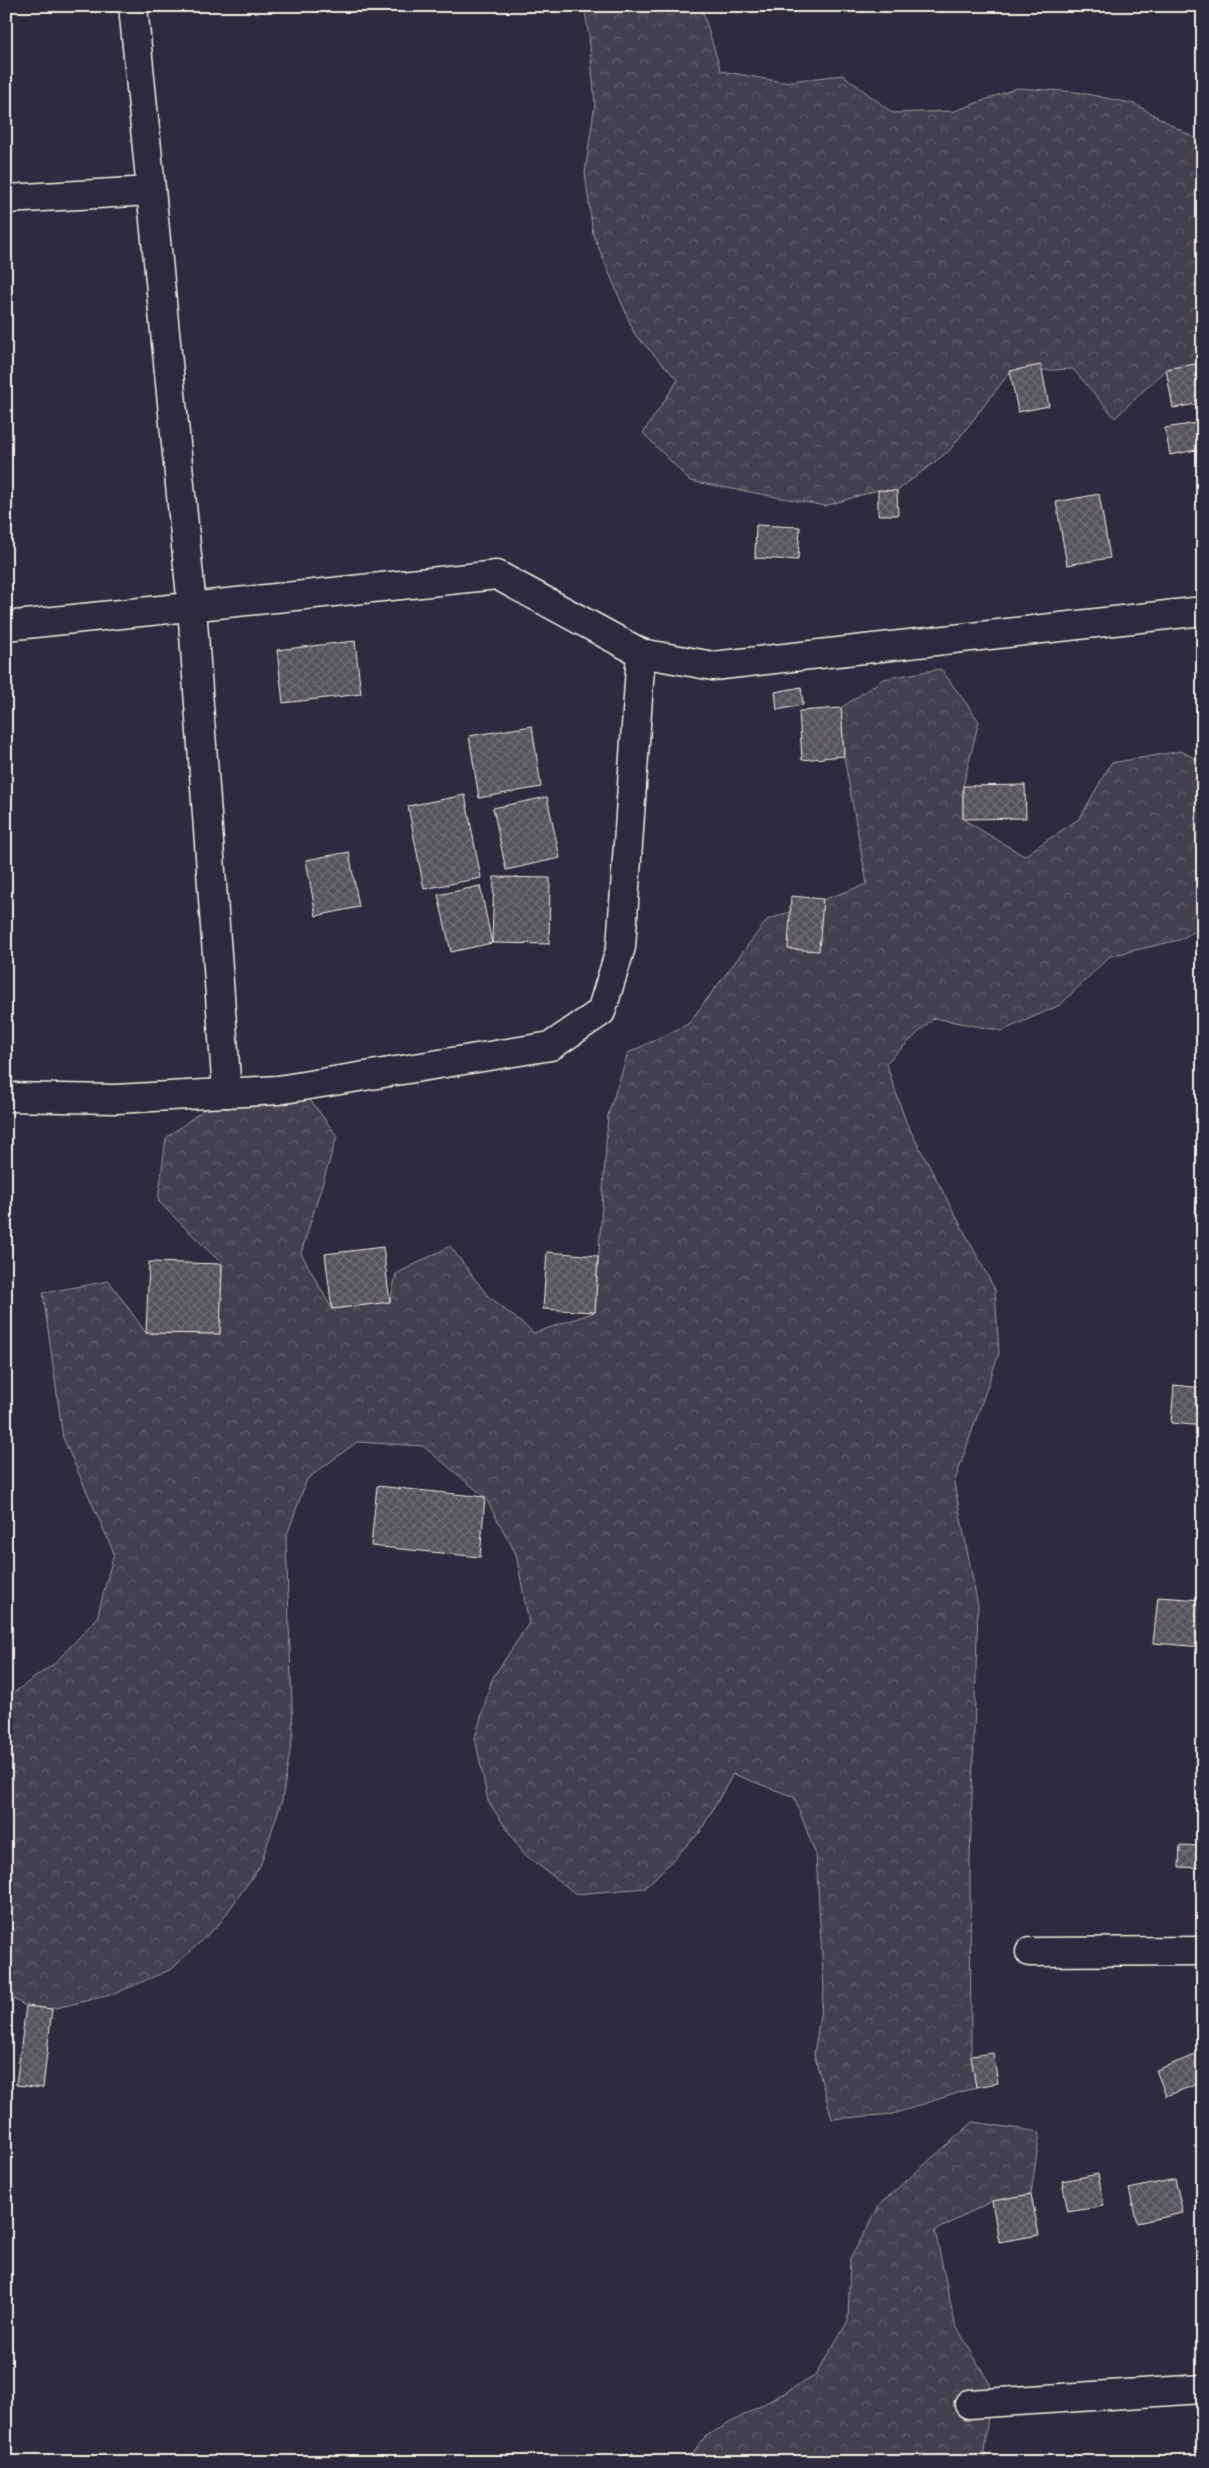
<svg xmlns="http://www.w3.org/2000/svg" width="1209" height="2468" font-family="Mali,sans-serif">
<defs>
<pattern id="forest-crowns" width="20" height="18" patternUnits="userSpaceOnUse" patternTransform="scale(1.25)"><rect width="20" height="18" fill="#454050"/><path d="M2 6a3 3 0 1 1 6 0M12 15a3 3 0 1 1 6 0" fill="none" stroke="#605c69"/></pattern>
<pattern id="building-cross-hatch" width="8" height="8" patternUnits="userSpaceOnUse" patternTransform="scale(1.25)"><rect width="8" height="8" fill="#56525f"/><path d="M0 0l8 8M0 8l8-8" fill="none" stroke="#6f6b76"/></pattern>
</defs>
<rect width="100%" height="100%" fill="#2f2a3d"/>
<filter id="ink" filterUnits="userSpaceOnUse"><feTurbulence type="fractalNoise" baseFrequency=".02" numOctaves="2"/><feDisplacementMap in="SourceGraphic" scale="10" xChannelSelector="R" yChannelSelector="G"/><feConvolveMatrix kernelMatrix="1 2 1 2 8 2 1 2 1" color-interpolation-filters="sRGB"/></filter>
<g filter="url(#ink)">
<g fill="url(#forest-crowns)" stroke="#9c989c">
<path d="M584 6H701L721 71 782 82 843 75 893 113 955 111 1017 88 1077 92 1135 104 1203 143V367L1196 364 1166 369 1115 418 1073 369 1010 372 950 450 897 491 878 490 825 506 690 481 643 433 678 380 635 335 593 234 585 173 595 103 589 36Z"/>
<path d="M941 669 979 721 963 786V819L1024 856 1080 818 1111 763 1181 751 1203 763V927L1179 940 1110 956 1060 1005 1002 1031 934 1018 886 1063 906 1122 995 1290 999 1353 954 1483 978 1606 970 1859 971 2056 976 2087 893 2114 832 2119 814 2054 824 1990 816 1855 794 1797 733 1774 700 1832 645 1888 576 1894 523 1853 488 1801 475 1738 492 1679 529 1623 516 1554 485 1497 423 1446 357 1442 307 1479 286 1538 293 1733 282 1800 260 1866 220 1923 172 1969 114 1994 52 2009 26 2006 6 1995V1698L55 1663 97 1618 114 1553 63 1438 43 1293 109 1281 146 1333 220 1334 222 1264 158 1201 166 1138 215 1101 300 1086 337 1136 301 1253 332 1309 390 1302 396 1274 450 1246 487 1295 534 1333 595 1312 608 1115 628 1053 688 1024 767 920 867 884 844 757 841 708 883 679Z"/>
<path d="M973 2122 1040 2132 1031 2194 992 2201 935 2231 955 2324 991 2386 984 2452 986 2462H685L706 2436 815 2376 848 2321 850 2259 881 2203Z"/>
</g>
<g fill="url(#building-cross-hatch)" stroke="#f4f1e8">
<path d="M1196 364 1203 403 1173 408 1166 369Z"/>
<path d="M1041 365 1049 406 1018 412 1010 371Z"/>
<path d="M1203 422V473H1200L1196 450 1170 455 1165 428Z"/>
<path d="M878 490 897 491 898 515H878Z"/>
<path d="M1099 494 1110 558 1067 565 1056 502Z"/>
<path d="M756 525 800 527 798 560 755 558Z"/>
<path d="M355 641 361 694 283 703 277 650Z"/>
<path d="M801 687 803 705 777 710 775 692Z"/>
<path d="M841 708 844 756 802 760 799 711Z"/>
<path d="M532 726 541 787 479 798 469 736Z"/>
<path d="M1025 785 1026 818 963 819V786Z"/>
<path d="M465 795 481 878 424 889 408 806Z"/>
<path d="M547 797 560 858 506 870 493 808Z"/>
<path d="M349 852 359 907 316 916 306 860Z"/>
<path d="M494 877 550 878 549 944 492 943Z"/>
<path d="M480 886 492 943 451 952 438 895Z"/>
<path d="M791 896 823 899 819 951 788 949Z"/>
<path d="M1200 1179H1203V1216L1195 1215Z"/>
<path d="M383 1247 390 1302 332 1309 325 1254Z"/>
<path d="M547 1252 598 1256 595 1312 543 1309Z"/>
<path d="M149 1262 222 1264 220 1334 146 1333Z"/>
<path d="M1174 1385 1203 1388V1426L1171 1423Z"/>
<path d="M377 1486 485 1497 480 1557 371 1546Z"/>
<path d="M1158 1597 1203 1600V1647L1153 1643Z"/>
<path d="M1180 1845 1203 1846V1868L1179 1867Z"/>
<path d="M26 2006 52 2009 43 2088 16 2085Z"/>
<path d="M993 2053 998 2083 976 2087 971 2056Z"/>
<path d="M1198 2054 1203 2067V2082L1166 2096 1156 2070Z"/>
<path d="M1098 2174 1104 2206 1068 2212 1062 2181Z"/>
<path d="M1175 2179 1183 2213 1137 2223 1129 2189Z"/>
<path d="M1031 2194 1039 2235 999 2242 992 2201Z"/>
<path d="M633 2453 635 2462H597Z"/>
</g>
<g fill="none" stroke-linecap="round" stroke-linejoin="round">
<g stroke="#f4f1e8" stroke-width="31">
<g id="minor">
<path d="M133 6 192 607 227 1093"/>
<path d="M6 199 151 191"/>
<path d="M6 626 497 575 641 653 713 666 1203 611"/>
<path d="M6 1097 116 1099 278 1090 551 1046 601 1012 621 947 641 653"/>
<path d="M1030 1952 1203 1951"/>
<path d="M969 2404 1203 2389"/>
</g>
</g>
<use href="#minor" stroke="#2f2a3d" stroke-width="28"/>
</g>
</g>
<rect width="1209" height="2468" fill="none" stroke="#2f2a3d" stroke-width="25"/>
<rect x="12" y="12" width="1184" height="2443" fill="none" stroke="#f4f1e8" stroke-width="2" filter="url(#ink)"/>
</svg>
